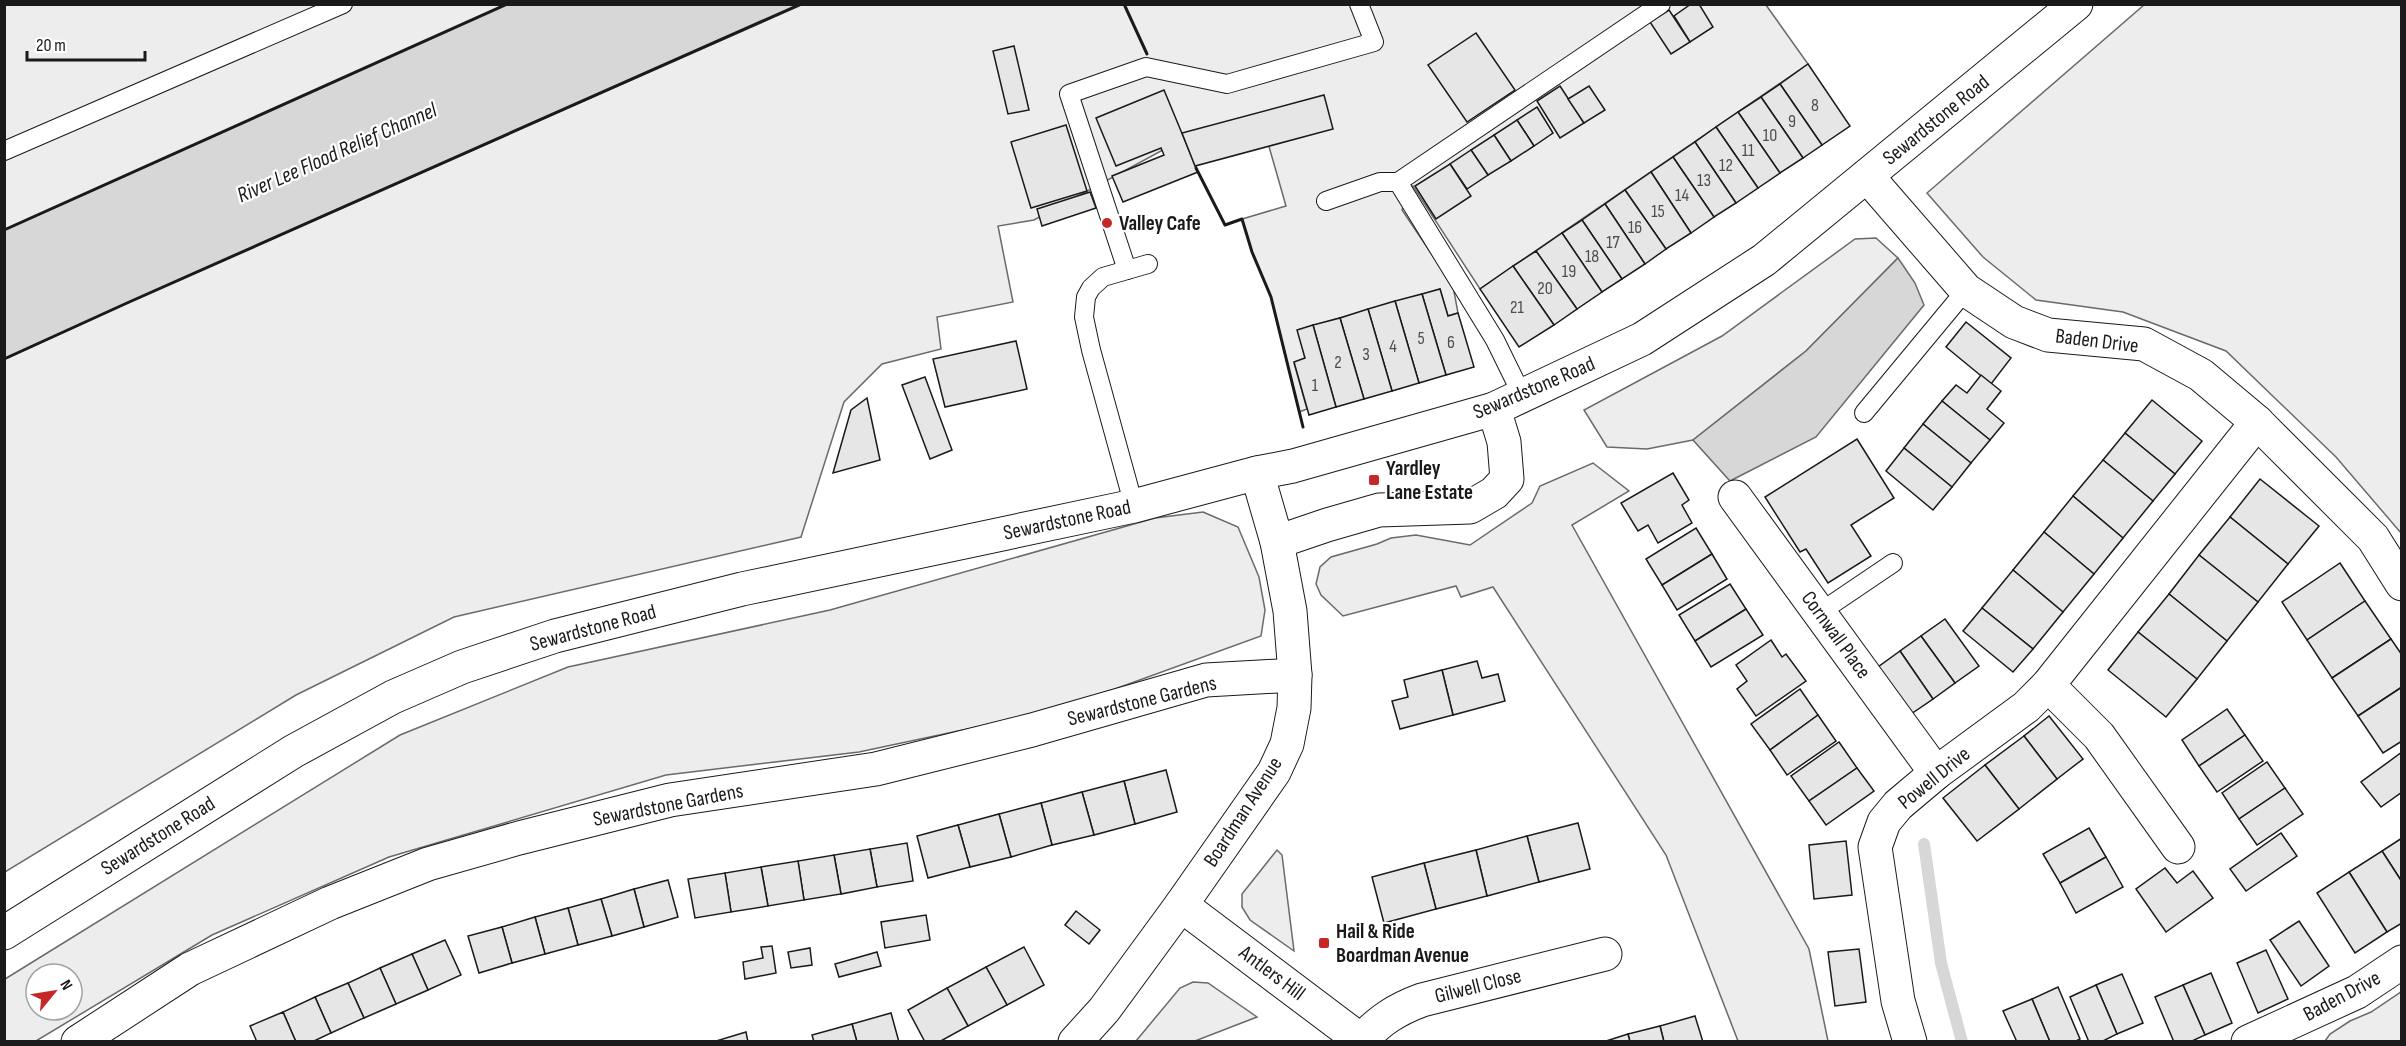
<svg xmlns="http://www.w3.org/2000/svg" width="2406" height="1046" font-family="'Sofia Sans Condensed',sans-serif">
<rect width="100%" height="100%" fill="#fff"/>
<g fill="#ededed" stroke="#6a6a6a" stroke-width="1.5" fill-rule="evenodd">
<path d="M4 5H507L5 230Z"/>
<path d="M801 5H1766L1808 64 1480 289 1413 186 1402 210 1453 286 1458 313 1448 316 1440 289 1298 330 1305 358 1294 363 1307 409 1299 412 1271 297 1252 252 1242 219 1286 206 1268 143 1194 133 1034 220 998 226 1013 302 937 317 941 349 882 364 844 402 801 537 454 617 296 695 5 872V359L127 303Z"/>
<path d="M2144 5H2401V533L2336 457 2226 351 2123 312 2036 300 1983 257 1927 193Z"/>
<path d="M1876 238 1898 258 1806 351 1693 440 1647 449 1607 447 1584 410 1722 336 1855 239Z"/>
<path d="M1593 463 1629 491 1572 525 1809 949 1828 1041H1738L1666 855 1493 587 1461 597 1456 586 1343 616 1321 595 1316 584 1320 567 1331 557 1377 544 1391 538 1416 535 1470 545 1532 503 1540 486Z"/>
<path d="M1203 512 1238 527 1259 577 1265 610 1261 636 1057 710 859 752 666 775 389 857 212 935 36 1041 5 1042V979L400 735 568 667 830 610 1155 518ZM36 974H72V1010H36Z"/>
<path d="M1277 850 1282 855 1294 951 1250 920 1242 907V894Z"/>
<path d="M1193 982 1208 983 1257 1017 1195 1041H1136L1180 988Z"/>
<path d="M2401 992V1041H2325L2330 1034 2350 1021 2371 1012Z"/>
</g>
<g fill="#d7d7d7" stroke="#6a6a6a" stroke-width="1.5">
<path d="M507 5H801L127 303 5 359V230Z"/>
<path d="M1898 258 1915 283 1924 305 1816 437 1730 481 1693 440 1806 351Z"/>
</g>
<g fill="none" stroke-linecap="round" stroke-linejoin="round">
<path stroke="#d7d7d7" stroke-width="12" d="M1924 844 1941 963 1962 1042"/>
</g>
<g fill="#e6e6e6" stroke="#1a1a1a" stroke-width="1.5">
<path d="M1691 4H1699L1713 27 1690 42 1674 16Z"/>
<path d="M1669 10 1690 42 1671 54 1650 22Z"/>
<path d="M1476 33 1515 90 1467 122 1428 65Z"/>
<path d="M1014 46 1029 110 1008 114 993 51Z"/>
<path d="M1808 64 1850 126 1822 145 1780 84Z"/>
<path d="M1780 84 1822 145 1803 158 1761 97Z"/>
<path d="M1560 86 1584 123 1560 138 1537 101Z"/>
<path d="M1589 86 1605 110 1584 123 1568 99Z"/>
<path d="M1164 90 1198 172 1123 202 1112 176 1164 155 1161 148 1116 166 1096 118Z"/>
<path d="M1324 95 1333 129 1195 166 1182 133Z"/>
<path d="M1761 97 1803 158 1780 173 1738 112Z"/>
<path d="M1537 107 1553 133 1534 146 1517 120Z"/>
<path d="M1738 112 1780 173 1758 188 1716 127Z"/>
<path d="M1517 120 1534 146 1511 161 1494 135Z"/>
<path d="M1066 125 1087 191 1031 208 1011 142Z"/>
<path d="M1716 127 1758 188 1736 203 1695 142Z"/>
<path d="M1494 135 1511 161 1488 175 1471 150Z"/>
<path d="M1695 142 1736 203 1714 217 1673 157Z"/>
<path d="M1471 150 1488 175 1467 189 1450 164Z"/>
<path d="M1673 157 1714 217 1691 233 1651 172Z"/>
<path d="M1450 164 1471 196 1436 219 1415 186Z"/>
<path d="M1651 172 1691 233 1666 249 1625 190Z"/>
<path d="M1625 190 1666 249 1645 264 1605 204Z"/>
<path d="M1090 192 1096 208 1042 226 1037 209Z"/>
<path d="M1605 204 1645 264 1622 279 1582 220Z"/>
<path d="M1582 220 1622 279 1602 292 1562 233Z"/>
<path d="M1562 233 1602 292 1577 309 1536 251Z"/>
<path d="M1536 251 1577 309 1554 325 1513 266Z"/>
<path d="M1513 266 1554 325 1519 347 1480 289Z"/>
<path d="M1440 289 1448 316 1458 313 1474 367 1446 375 1422 294Z"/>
<path d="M1422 294 1446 375 1419 383 1395 301Z"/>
<path d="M1395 301 1419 383 1392 391 1368 309Z"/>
<path d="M1368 309 1392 391 1364 399 1340 318Z"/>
<path d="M1340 318 1364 399 1336 407 1313 325Z"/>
<path d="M1966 322 2011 358 1991 384 1946 347Z"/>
<path d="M1313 325 1336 407 1309 415 1294 362 1305 358 1297 330Z"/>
<path d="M1016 341 1027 389 945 407 933 359Z"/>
<path d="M1981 375 2001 391 1987 409 2004 423 1990 440 1942 401 1956 385 1967 393Z"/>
<path d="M925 377 952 450 930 459 902 385Z"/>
<path d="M867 398 880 460 833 473 851 410Z"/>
<path d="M2152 400 2202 441 2175 474 2125 433Z"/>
<path d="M1942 401 1990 440 1971 463 1923 424Z"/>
<path d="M1923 424 1971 463 1952 487 1904 448Z"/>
<path d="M2125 433 2175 474 2153 501 2103 460Z"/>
<path d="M1857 439 1894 498 1851 525 1871 556 1828 583 1806 549 1800 552 1765 497Z"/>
<path d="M1904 448 1952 487 1933 510 1886 471Z"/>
<path d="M2103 460 2153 501 2123 538 2073 496Z"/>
<path d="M1673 473 1689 500 1682 505 1692 523 1658 543 1648 525 1638 531 1621 503Z"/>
<path d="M2260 479 2319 526 2288 564 2230 517Z"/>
<path d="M2073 496 2123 538 2094 574 2044 532Z"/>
<path d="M2230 517 2288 564 2258 602 2199 555Z"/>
<path d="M1696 528 1712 554 1662 585 1646 559Z"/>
<path d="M2044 532 2094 574 2063 612 2013 570Z"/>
<path d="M1712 554 1727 579 1677 610 1662 585Z"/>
<path d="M2199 555 2258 602 2227 641 2169 594Z"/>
<path d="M2340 563 2365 601 2307 640 2282 602Z"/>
<path d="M2013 570 2063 612 2033 649 1982 608Z"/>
<path d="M1730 584 1746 609 1695 641 1679 615Z"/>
<path d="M2169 594 2227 641 2197 679 2138 632Z"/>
<path d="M2365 601 2391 639 2332 678 2307 640Z"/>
<path d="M1982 608 2033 649 2013 672 1963 631Z"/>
<path d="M1746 609 1763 635 1711 667 1695 641Z"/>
<path d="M1945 619 1979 666 1955 683 1921 636Z"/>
<path d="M2138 632 2197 679 2166 717 2108 670Z"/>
<path d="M1921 636 1955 683 1933 699 1900 651Z"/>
<path d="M2391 639 2402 655V687L2358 716 2332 678Z"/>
<path d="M1771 640 1782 657 1786 654 1806 681 1756 716 1737 689 1747 681 1736 665Z"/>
<path d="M1900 651 1933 699 1911 714 1878 667Z"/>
<path d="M1477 661 1482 678 1498 674 1505 701 1453 715 1442 670Z"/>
<path d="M1442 670 1453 715 1400 729 1392 701 1408 697 1404 680Z"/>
<path d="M2402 687V741L2383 753 2358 716Z"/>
<path d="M1800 689 1818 715 1770 750 1751 724Z"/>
<path d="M2227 709 2245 735 2199 766 2182 740Z"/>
<path d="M1818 715 1836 741 1787 775 1770 750Z"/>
<path d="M2049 716 2083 759 2057 779 2024 736Z"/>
<path d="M2245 735 2263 761 2217 792 2199 766Z"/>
<path d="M2024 736 2057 779 2019 809 1985 765Z"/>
<path d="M1839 742 1857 768 1809 801 1791 776Z"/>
<path d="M2402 752V792L2381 807 2361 782Z"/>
<path d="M2267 762 2285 788 2239 819 2222 793Z"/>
<path d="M1985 765 2019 809 1977 841 1943 798Z"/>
<path d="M1857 768 1874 791 1826 825 1809 801Z"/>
<path d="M1166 770 1177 812 1135 824 1124 781Z"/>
<path d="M1124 781 1135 824 1094 835 1082 792Z"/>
<path d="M2285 788 2303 814 2257 845 2239 819Z"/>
<path d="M1082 792 1094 835 1052 845 1041 803Z"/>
<path d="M1041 803 1052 845 1011 857 999 814Z"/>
<path d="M999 814 1011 857 970 867 958 825Z"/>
<path d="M1578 823 1590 869 1539 882 1527 836Z"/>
<path d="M958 825 970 867 928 878 917 836Z"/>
<path d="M2089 828 2106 857 2060 883 2043 854Z"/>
<path d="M2281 833 2297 856 2246 891 2230 869Z"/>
<path d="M1527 836 1539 882 1487 896 1476 850Z"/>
<path d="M2402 838V882L2382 851Z"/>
<path d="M1846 841 1852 895 1814 899 1809 845Z"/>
<path d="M907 843 913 881 877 887 870 849Z"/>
<path d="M870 849 877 887 841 894 834 855Z"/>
<path d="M1476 850 1487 896 1436 909 1424 863Z"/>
<path d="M2382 851 2402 882V923L2387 932 2349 872Z"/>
<path d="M834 855 841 894 804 900 798 861Z"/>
<path d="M2106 857 2123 887 2076 913 2060 883Z"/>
<path d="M798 861 804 900 768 906 761 867Z"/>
<path d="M1424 863 1436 909 1384 923 1372 877Z"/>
<path d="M761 867 768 906 731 912 725 873Z"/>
<path d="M2165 868 2177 883 2193 871 2213 898 2166 932 2136 889Z"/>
<path d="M2349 872 2387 932 2355 953 2317 893Z"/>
<path d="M725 873 731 912 695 918 688 879Z"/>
<path d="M668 880 678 917 644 927 634 889Z"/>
<path d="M634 889 644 927 612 936 601 899Z"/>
<path d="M601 899 612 936 578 945 568 908Z"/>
<path d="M568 908 578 945 545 954 535 917Z"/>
<path d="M1076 911 1100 930 1089 944 1065 925Z"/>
<path d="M926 915 930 940 885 948 881 922Z"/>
<path d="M535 917 545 954 512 963 502 927Z"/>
<path d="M2299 921 2329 966 2301 986 2270 940Z"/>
<path d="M502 927 512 963 479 973 468 936Z"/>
<path d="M445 940 461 975 428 990 412 954Z"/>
<path d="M772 946 776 973 745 979 743 962 763 958 761 947Z"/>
<path d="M1024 947 1044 985 1007 1005 986 967Z"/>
<path d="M810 948 812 965 791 968 788 952Z"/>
<path d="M1859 949 1866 1002 1835 1006 1828 952Z"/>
<path d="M2266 950 2288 999 2258 1013 2237 963Z"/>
<path d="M877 952 881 966 839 977 835 964Z"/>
<path d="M412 954 428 990 396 1004 380 968Z"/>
<path d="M986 967 1007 1005 968 1026 947 988Z"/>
<path d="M380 968 396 1004 364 1018 348 983Z"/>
<path d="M2211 973 2232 1023 2205 1035 2183 985Z"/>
<path d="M2122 974 2143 1023 2117 1034 2096 985Z"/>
<path d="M348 983 364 1018 331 1033 315 997Z"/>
<path d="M2096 985 2117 1034 2101 1042H2089L2070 997Z"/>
<path d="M2183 985 2205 1035 2190 1042H2174L2155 997Z"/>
<path d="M2058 987 2080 1039 2074 1042H2050L2032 999Z"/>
<path d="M947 988 968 1026 939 1042H925L908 1010Z"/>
<path d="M315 997 331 1033 312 1042H296L283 1012Z"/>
<path d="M2032 999 2050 1042H2017L2003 1011Z"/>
<path d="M283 1012 296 1042H257L250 1026Z"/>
<path d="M891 1013 899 1042H857L852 1024Z"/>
<path d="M1695 1016 1703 1042H1664L1660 1026Z"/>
<path d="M852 1024 857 1042H814L812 1035Z"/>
<path d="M1660 1026 1664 1042H1630L1628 1034Z"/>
<path d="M746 1032 748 1042H716V1041Z"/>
<path d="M1628 1034 1630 1042H1603Z"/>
</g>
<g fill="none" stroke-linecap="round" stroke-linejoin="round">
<g stroke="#1a1a1a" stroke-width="20">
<g id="service">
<path d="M4 151 343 4"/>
<path d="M1398 182 1661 4"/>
<path d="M1326 201 1380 182H1398L1495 340 1523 397"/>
<path d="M1127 270 1069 94 1146 67 1227 84 1374 42 1359 4"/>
<path d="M1864 413 1966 290"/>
<path d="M1134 506 1091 350 1084 317 1086 297 1091 288 1103 277 1148 264"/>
<path d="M1819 613 1893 563"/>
</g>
</g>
<g stroke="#1a1a1a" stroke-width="35">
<g id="minor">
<path d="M1867 176 1966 290 2014 322 2048 335 2144 344 2201 375 2257 422 2373 538 2402 584"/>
<path d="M1735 497 1936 773"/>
<path d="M1277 542 1327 525 1379 510 1470 507 1494 493 1507 479 1504 442 1494 409"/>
<path d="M2048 685 2099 736 2178 847"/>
<path d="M1181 905 1363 1042"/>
<path d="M1361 1040C1381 1020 1395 1010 1422 1000L1605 954"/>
<path d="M78 1042 190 969 330 903 428 864 519 838 670 800 876 769 1032 730 1206 680 1295 675"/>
<path d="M1075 1042 1104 1010 1181 905 1274 772 1287 744 1294 708 1295 675 1290 611 1277 542 1257 473"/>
<path d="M1910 1042 1898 1001 1875 847 1884 822 1898 805 1936 773 2026 707 2048 685 2257 422"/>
<path d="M2248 1042 2357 992 2402 962"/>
</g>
</g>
<g stroke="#1a1a1a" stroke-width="35">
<path id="primary" d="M4 933 294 751 393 697 462 667 555 636 742 589 1134 506 1257 473 1293 466 1494 409 1642 339 1764 260 2076 4"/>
</g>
<use href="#service" stroke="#fff" stroke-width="18"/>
<use href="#minor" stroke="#fff" stroke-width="33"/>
<use href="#primary" stroke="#fff" stroke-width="33"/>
<g stroke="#1a1a1a" stroke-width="3">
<path d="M1124 4 1147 54"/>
<path d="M1196 168 1225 225 1242 219 1252 252 1271 297 1303 427"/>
<path d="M4 230 507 4"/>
<path d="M4 359 127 303 801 4"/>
</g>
</g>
<g fill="#c62828" stroke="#fff" stroke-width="2">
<circle cx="1107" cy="223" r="6"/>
<rect x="1368" y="474" width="12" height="12" rx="3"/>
<rect x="1318" y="937" width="12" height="12" rx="3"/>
</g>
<g text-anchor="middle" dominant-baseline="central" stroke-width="4.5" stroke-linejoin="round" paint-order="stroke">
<g font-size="18" fill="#4d4d4d">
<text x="1815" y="105">8</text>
<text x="1792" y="121">9</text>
<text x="1770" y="135">10</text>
<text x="1748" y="150">11</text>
<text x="1726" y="165">12</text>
<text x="1704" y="180">13</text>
<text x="1682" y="195">14</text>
<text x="1658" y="211">15</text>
<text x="1635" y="227">16</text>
<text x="1613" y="242">17</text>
<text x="1592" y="256">18</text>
<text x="1569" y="271">19</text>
<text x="1545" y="288">20</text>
<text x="1517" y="307">21</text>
<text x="1421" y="338">5</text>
<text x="1451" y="342">6</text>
<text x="1393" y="346">4</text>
<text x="1366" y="354">3</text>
<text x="1338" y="362">2</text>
<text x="1315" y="385">1</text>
</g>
<g font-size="21" fill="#1a1a1a" stroke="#fff">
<text transform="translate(1936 120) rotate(-39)">Sewardstone Road</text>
<text transform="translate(2097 341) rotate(7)">Baden Drive</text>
<text transform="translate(1534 388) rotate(-23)">Sewardstone Road</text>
<text transform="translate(1067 520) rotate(-12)">Sewardstone Road</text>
<text transform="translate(593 628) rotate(-15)">Sewardstone Road</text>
<text transform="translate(1836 635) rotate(54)">Cornwall Place</text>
<text transform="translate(1142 701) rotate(-14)">Sewardstone Gardens</text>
<text transform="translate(1934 778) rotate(-39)">Powell Drive</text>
<text transform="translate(668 805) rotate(-11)">Sewardstone Gardens</text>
<text transform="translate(1243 812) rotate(-57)">Boardman Avenue</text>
<text transform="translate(158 836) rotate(-32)">Sewardstone Road</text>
<text transform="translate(1272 973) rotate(37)">Antlers Hill</text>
<text transform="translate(1478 986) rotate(-14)">Gilwell Close</text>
<text transform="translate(2342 996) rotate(-28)">Baden Drive</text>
</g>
<g font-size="21" font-weight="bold" fill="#1a1a1a" stroke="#fff" text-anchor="start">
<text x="1119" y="223">Valley Cafe</text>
<text x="1386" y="468">Yardley<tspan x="1386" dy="24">Lane Estate</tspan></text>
<text x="1336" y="931">Hail &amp; Ride<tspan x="1336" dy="24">Boardman Avenue</tspan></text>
</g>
<g font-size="22" font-style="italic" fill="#1a1a1a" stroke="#fff">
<text transform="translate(337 153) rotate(-24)">River Lee Flood Relief Channel</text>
</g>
</g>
<rect width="2406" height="1046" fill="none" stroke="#1a1a1a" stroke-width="12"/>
<g transform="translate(54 992) rotate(60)"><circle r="28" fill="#ffffff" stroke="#a3a3a3" stroke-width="1.5"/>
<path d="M0-4.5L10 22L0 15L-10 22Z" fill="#c62828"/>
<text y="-9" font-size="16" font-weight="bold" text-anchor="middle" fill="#1a1a1a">N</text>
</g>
<path d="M27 51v9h118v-9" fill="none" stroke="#1a1a1a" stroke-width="3"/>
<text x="36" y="51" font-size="18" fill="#1a1a1a" stroke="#ffffff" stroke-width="4.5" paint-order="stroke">20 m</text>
</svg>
